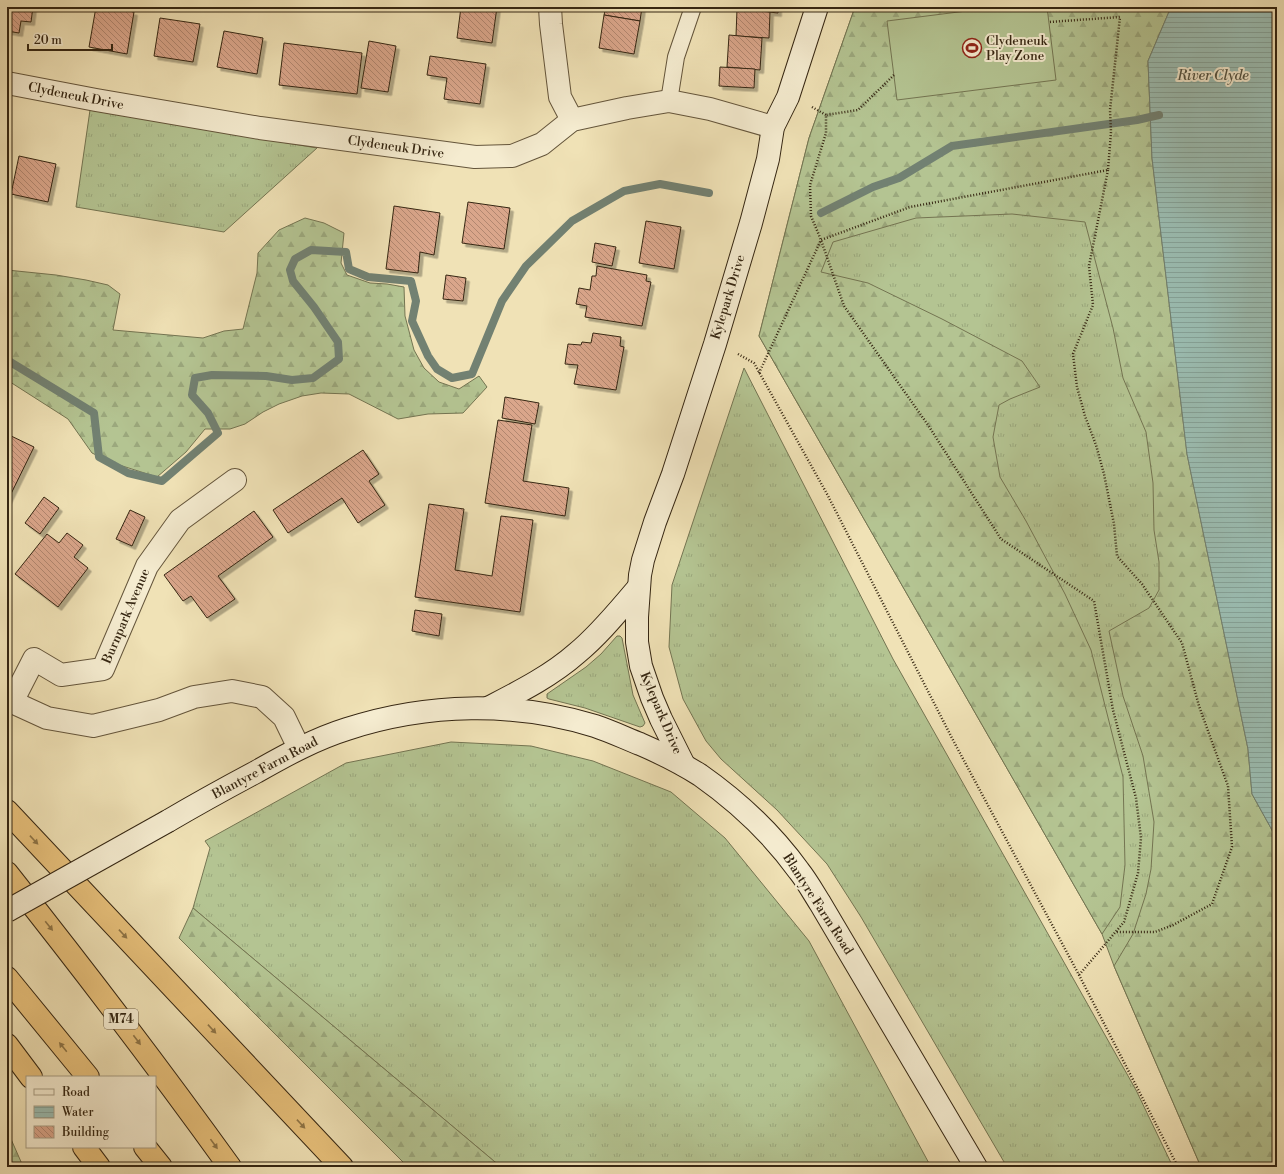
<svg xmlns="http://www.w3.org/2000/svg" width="1284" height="1174" font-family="'Libre Bodoni',serif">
<defs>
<pattern id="grass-tufts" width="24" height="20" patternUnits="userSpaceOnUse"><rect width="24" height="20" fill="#b4c492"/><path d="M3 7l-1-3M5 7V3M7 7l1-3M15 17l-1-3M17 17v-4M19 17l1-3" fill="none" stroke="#9ba87d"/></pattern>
<pattern id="forest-firs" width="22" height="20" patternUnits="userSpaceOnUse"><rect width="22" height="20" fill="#b4c492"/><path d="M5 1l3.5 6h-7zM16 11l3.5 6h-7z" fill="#9ba87d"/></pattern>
<pattern id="water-rules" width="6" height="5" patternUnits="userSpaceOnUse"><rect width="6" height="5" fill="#9bbdb2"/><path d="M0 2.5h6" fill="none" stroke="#86a298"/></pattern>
<pattern id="building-back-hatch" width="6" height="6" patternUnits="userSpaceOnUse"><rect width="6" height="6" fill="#daa68b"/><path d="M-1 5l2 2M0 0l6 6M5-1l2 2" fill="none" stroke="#b28770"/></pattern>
<filter id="shadow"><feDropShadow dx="3.5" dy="3.5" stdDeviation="0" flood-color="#0004"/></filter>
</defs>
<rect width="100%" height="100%" fill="#f0e2b6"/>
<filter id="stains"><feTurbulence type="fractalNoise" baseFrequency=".005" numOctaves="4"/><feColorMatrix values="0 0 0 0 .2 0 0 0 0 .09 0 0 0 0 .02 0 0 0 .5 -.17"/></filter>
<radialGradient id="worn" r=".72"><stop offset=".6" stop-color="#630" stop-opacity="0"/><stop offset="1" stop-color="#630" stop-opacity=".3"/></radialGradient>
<g fill="url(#grass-tufts)" stroke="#747552">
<path d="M855 7H1171L1148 61 1252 794 1277 839V1167H1201L1114 966 1102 934 759 336 809 138Z"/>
<path d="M90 110 317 148 224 232 76 207Z"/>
<path d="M744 368 893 659 1136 1090 1173 1167H1007L861 917 827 864 777 810 721 759 706 741 683 699 669 647 672 585Z"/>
<path d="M617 636H620L622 638 633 695 645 723 643 726 640 727 585 708 549 699 547 698V694L586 667 601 654Z"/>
<path d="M451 742 531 746 593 761 671 792 725 838 809 941 931 1167H501L193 908 210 848 205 841 346 763Z"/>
</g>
<g fill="url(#forest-firs)" stroke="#747552">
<path d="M855 7H1171L1148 61 1152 158 1187 454 1248 749 1252 794 1277 839V1167H1201L1114 966 1133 934 1146 894 1151 869 1154 822 1143 756 1123 696 1109 631 1149 608 1159 590V562L1154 530 1153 483 1146 432 1123 378 1113 328 1085 222 1012 214 916 218 833 242 821 272 868 283 942 319 1022 361 1040 387 1010 399 999 405 993 437 1000 477 1026 521 1065 594 1091 650 1123 777 1125 865 1120 907 1102 934 759 336 809 138Z"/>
<path d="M305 218 324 223 344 233 341 263 347 275 370 283 387 284 404 287 405 316 414 350 424 368 439 382 459 389 479 376 487 387 463 413 428 414 398 419 349 394 321 393 302 396 279 404 263 412 245 424 230 429H205L186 452 157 477 113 463 92 453 68 419 7 380V270L56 275 86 280 108 285 120 294 113 330 203 338 224 331 243 329 257 273 258 253 279 230Z"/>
<path d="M193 908 501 1167H408L179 938Z"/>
<path d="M7 1130 22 1164 14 1166 7 1165Z"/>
</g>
<path fill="#b4c492" stroke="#747552" d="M998 7H1047L1056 80 897 100 887 21Z"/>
<path fill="url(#water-rules)" stroke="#728172" d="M1171 7H1277V839L1252 794 1248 749 1187 454 1152 158 1148 61Z"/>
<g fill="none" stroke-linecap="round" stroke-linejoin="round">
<g stroke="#728172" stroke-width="8">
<path d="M821 213 873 187 899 178 952 146 1137 120 1159 115"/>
<path d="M7 360 94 413 99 457 128 473 162 481 218 433 208 413 192 395 195 378 212 375 266 376 292 380 313 378 339 359 338 342 314 307 293 281 290 270 295 259 311 250 346 252 349 269 368 277 411 281 416 301 412 321 428 356 437 369 452 378 472 374 502 301 526 266 572 221 624 191 660 184 709 193"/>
</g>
</g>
<g fill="url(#building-back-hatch)" stroke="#352612" filter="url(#shadow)">
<path d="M7 7H33L31 22 21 21 19 33 7 31Z"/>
<path d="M96 7H107L134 12 127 54 89 47Z"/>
<path d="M461 7H497L492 43 457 38Z"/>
<path d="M606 7H642L640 21 604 15Z"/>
<path d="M742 7H778V13L741 9Z"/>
<path d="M737 9 770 12 769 38 736 36Z"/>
<path d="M604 15 640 21 634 54 599 48Z"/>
<path d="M160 18 200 24 193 62 154 56Z"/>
<path d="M224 31 263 38 257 74 217 67Z"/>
<path d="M729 35 762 38 760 70 727 67Z"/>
<path d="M369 41 396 46 388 92 361 88Z"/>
<path d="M284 43 362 53 357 94 279 85Z"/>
<path d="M430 56 486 64 480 104 444 99 447 78 427 75Z"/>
<path d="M720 67 755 69 754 88 719 86Z"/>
<path d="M19 156 56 164 48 202 11 194Z"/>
<path d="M468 202 510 208 504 249 462 243Z"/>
<path d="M394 206 440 213 434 255 420 252 418 273 386 269Z"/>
<path d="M646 221 681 227 674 269 639 263Z"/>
<path d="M595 243 616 247 612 266 592 262Z"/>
<path d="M597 266 647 275 646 281 651 282 642 326 585 317 587 306 576 304 579 288 590 290 592 276H596Z"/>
<path d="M446 275 466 278 463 301 443 299Z"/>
<path d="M593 333 621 337 620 346 624 347 616 390 574 384 578 365 565 364 568 344 581 345 582 342 591 343Z"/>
<path d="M505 397 539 403 535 424 502 418Z"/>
<path d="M498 420 532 425 523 481 569 488 565 516 485 503Z"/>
<path d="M7 434 34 447 7 502Z"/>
<path d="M363 450 379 474 369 481 385 505 358 523 342 498 288 533 273 510Z"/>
<path d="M44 497 59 508 40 534 25 523Z"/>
<path d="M429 504 464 509 455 570 492 576 501 516 533 520 520 612 415 597Z"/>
<path d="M130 510 145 517 132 546 116 539Z"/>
<path d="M254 511 273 537 218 576 235 599 207 618 191 596 183 601 164 575Z"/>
<path d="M67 533 83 545 74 557 88 568 58 607 15 574 47 534 59 543Z"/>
<path d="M415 610 442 614 439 636 412 631Z"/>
</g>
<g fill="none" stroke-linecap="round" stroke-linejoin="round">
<g stroke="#64553b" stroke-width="18">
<path id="lane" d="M669 101 676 57 693 7"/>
</g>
<g stroke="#64553b" stroke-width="24">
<g id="street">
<path d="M550 7 551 24 560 97 572 120"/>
<path d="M7 83 96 100 260 128 475 157 512 156 542 144 572 120 627 108 669 101 710 109 773 127"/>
<path d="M7 696 12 702 47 718 93 726 159 710 194 697 232 691 262 697 284 717 299 748"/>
<path d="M12 702 34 659 61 675 103 669 147 566 180 520 235 480"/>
</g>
</g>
<g stroke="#352612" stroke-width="24">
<g id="secondary">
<path d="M488 708C519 692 551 676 577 653 600 634 619 610 638 588"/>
<path d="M684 765 661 719 652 698 641 666 637 642V617L640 575 643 560 655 522 673 474 715 344 751 223 768 159 773 127 788 97 817 7"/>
<path d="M168 821C197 804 226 788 256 772 286 755 315 739 347 729 427 703 515 701 595 726 610 731 625 738 640 744 661 753 681 763 700 775 737 801 773 835 799 871 807 881 813 892 820 903L976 1167"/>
</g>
</g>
<g stroke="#352612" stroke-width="24">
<g id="highway">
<path d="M7 811 342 1167"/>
<path d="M7 873C84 970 158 1067 230 1167"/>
<path d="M7 978 88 1077"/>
<path d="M7 1045 31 1077"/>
<path d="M84 1147 99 1167"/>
<path d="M145 1147 161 1167"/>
</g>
</g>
<g stroke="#352612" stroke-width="2.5" stroke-dasharray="1 2" stroke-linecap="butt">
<path d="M894 75 858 110 826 115V133L810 185 811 216 821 240 844 306 928 425 1001 539 1094 601 1113 710 1136 798 1141 838 1138 873 1124 922 1079 975"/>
<path d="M812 107 826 115"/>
<path d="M1108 170 1089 266 1093 305 1073 354 1077 387 1085 416 1096 445 1104 474 1114 524 1117 556 1142 584 1182 643 1199 706 1228 786 1232 847 1212 904 1173 925 1155 932H1116"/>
<path d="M738 354 754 363 827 494 954 742 1079 975 1178 1167"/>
<path d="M759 373 821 240 910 207 1108 170 1111 132 1110 110 1120 17 1049 22"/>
</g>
<use href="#lane" stroke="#f5ecd0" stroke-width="16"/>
<use href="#street" stroke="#f5ecd0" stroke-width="22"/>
<use href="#secondary" stroke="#f5ecd0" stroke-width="22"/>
<use href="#highway" stroke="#e8c17b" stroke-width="22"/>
<g stroke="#352612" stroke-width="24" stroke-linecap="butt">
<path id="secondary-bridge" d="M7 911 168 821"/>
</g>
<use href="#secondary-bridge" stroke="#f5ecd0" stroke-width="22"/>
</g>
<defs><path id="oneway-solid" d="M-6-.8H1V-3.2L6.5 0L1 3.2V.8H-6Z"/></defs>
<g fill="#8e7446">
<use href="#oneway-solid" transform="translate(34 840) rotate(47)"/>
<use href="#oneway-solid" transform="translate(49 926) rotate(51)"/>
<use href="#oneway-solid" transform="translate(123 934) rotate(47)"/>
<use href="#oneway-solid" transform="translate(212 1029) rotate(47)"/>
<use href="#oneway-solid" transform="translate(137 1040) rotate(53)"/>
<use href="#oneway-solid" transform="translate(63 1047) rotate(-129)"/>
<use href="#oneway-solid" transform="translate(301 1124) rotate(47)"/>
<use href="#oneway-solid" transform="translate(214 1144) rotate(54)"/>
</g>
<defs>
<g id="stadium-ring" transform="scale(1)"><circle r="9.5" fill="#f5ecd0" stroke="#8f2418" stroke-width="1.5"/><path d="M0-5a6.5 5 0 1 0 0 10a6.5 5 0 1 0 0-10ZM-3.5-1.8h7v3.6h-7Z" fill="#8f2418"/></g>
</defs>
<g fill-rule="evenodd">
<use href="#stadium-ring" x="972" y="48"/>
</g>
<g text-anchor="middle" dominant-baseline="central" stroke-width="4" stroke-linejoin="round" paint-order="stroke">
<rect fill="#f5ecd0" stroke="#6f614b" stroke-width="1" x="104" y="1009" width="34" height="20" rx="3"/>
<g font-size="12" font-weight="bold" fill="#352612">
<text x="121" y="1019">M74</text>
</g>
<g font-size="13" fill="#352612" stroke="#f5ecd0" text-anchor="start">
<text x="986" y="41">Clydeneuk<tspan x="986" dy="15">Play Zone</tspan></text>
</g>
<g font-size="13" fill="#352612" stroke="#f5ecd0">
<text transform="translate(76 96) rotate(11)">Clydeneuk Drive</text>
<text transform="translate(396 147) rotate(8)">Clydeneuk Drive</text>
<text transform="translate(728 297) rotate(-73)">Kylepark Drive</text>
<text transform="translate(126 616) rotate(-67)">Burnpark Avenue</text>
<text transform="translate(661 713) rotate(67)">Kylepark Drive</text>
<text transform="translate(265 768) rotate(-28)">Blantyre Farm Road</text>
<text transform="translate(818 904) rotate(57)">Blantyre Farm Road</text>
</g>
<g font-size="14" font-style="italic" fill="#545342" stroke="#f5ecd0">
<text x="1213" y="76">River Clyde</text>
</g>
</g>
<rect width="1284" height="1174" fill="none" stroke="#f0e2b6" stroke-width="24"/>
<rect x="8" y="8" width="1268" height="1158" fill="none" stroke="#352612" stroke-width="2"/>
<rect x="12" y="12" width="1260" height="1150" fill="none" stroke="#352612"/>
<rect x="26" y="1076" width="130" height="72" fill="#f5ecd0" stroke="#a89d84"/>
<rect x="34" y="1089" width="20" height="6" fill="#f5ecd0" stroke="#a89d84"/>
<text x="62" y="1096" font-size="12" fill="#352612">Road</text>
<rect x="34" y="1106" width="20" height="12" fill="url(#water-rules)" stroke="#a89d84"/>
<text x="62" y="1116" font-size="12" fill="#352612">Water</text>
<rect x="34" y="1126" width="20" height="12" fill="url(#building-back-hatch)" stroke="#a89d84"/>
<text x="62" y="1136" font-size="12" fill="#352612">Building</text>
<path d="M28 44v6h84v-6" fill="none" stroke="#352612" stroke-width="2"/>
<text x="34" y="44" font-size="12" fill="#352612" stroke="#f5ecd0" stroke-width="3" paint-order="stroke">20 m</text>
<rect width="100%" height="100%" filter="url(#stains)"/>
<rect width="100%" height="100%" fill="url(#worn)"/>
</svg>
